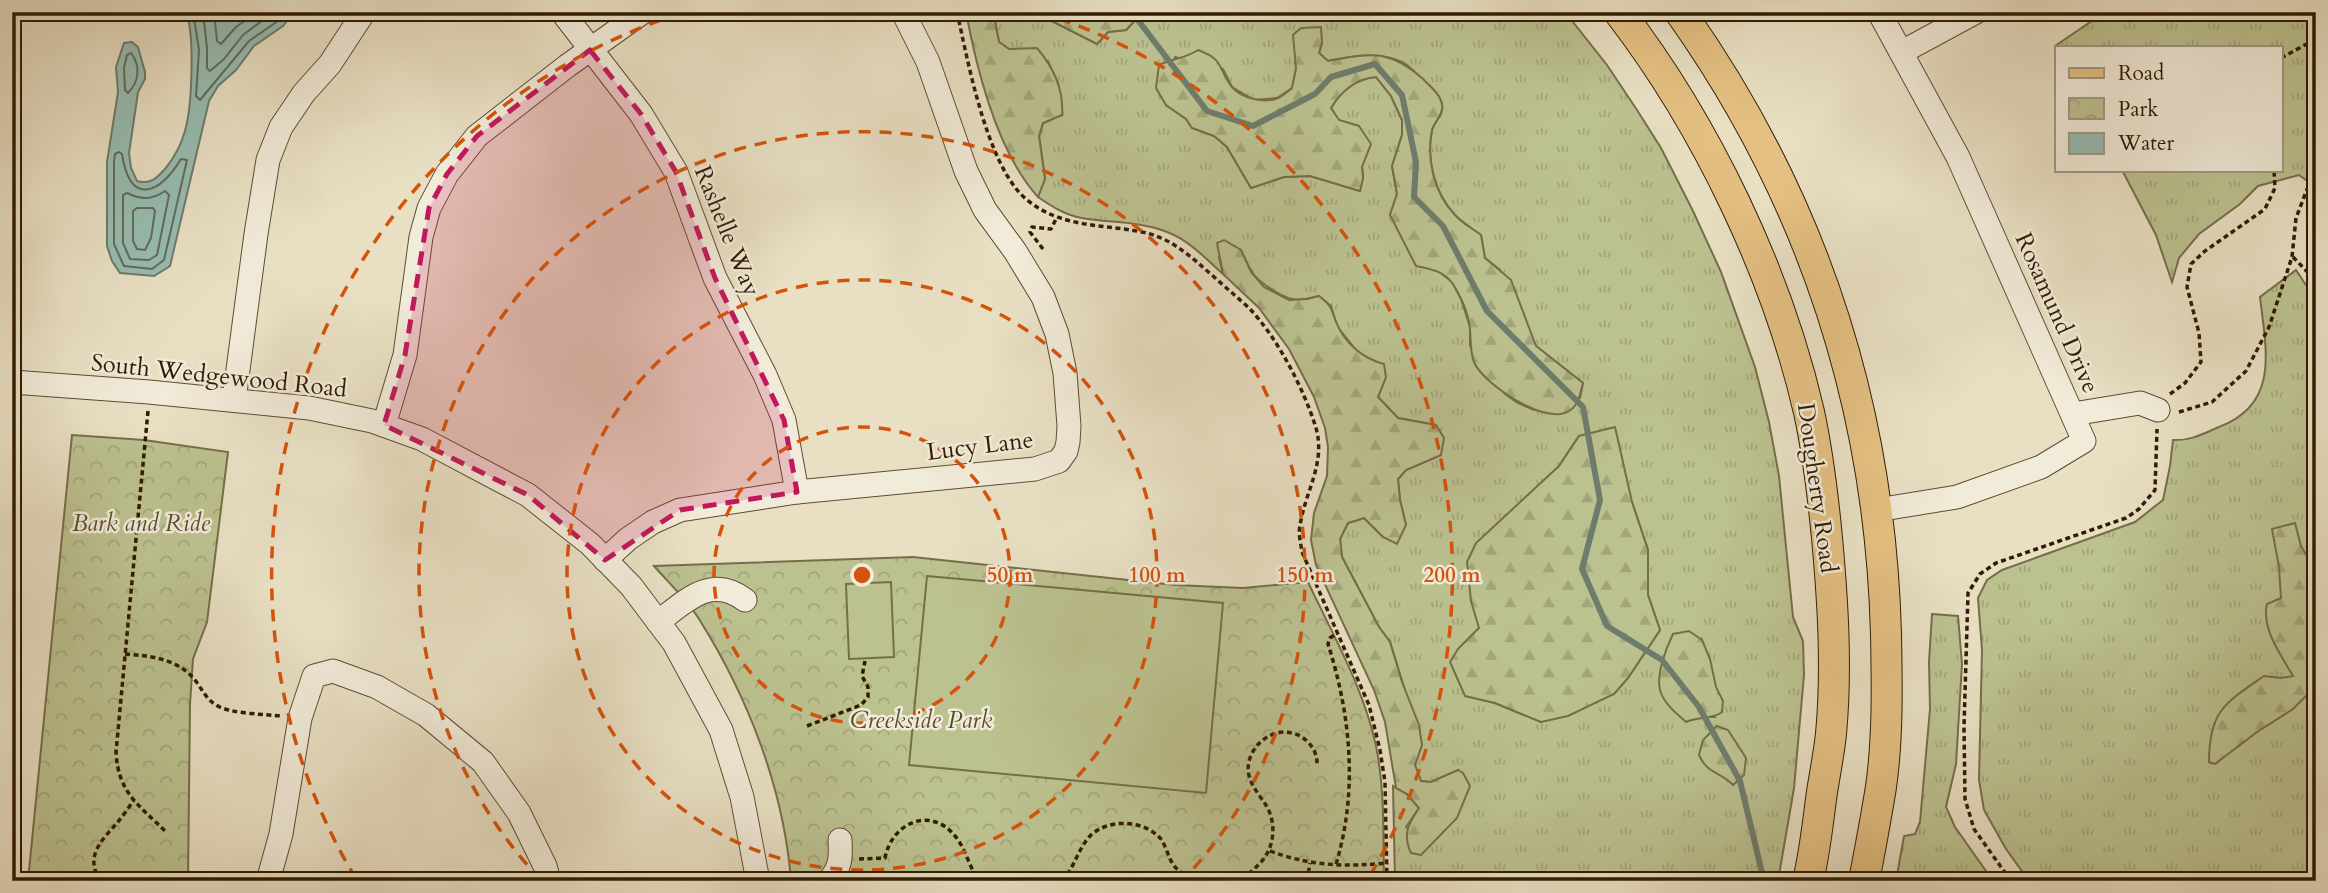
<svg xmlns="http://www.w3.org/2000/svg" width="2328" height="893" font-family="Cardo,serif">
<defs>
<pattern id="grass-tufts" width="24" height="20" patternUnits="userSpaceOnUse" patternTransform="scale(1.75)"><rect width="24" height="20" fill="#bcc190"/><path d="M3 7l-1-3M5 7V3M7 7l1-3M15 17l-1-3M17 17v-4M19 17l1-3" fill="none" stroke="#a2a57b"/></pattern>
<pattern id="forest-firs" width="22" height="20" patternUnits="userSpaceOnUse" patternTransform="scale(1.75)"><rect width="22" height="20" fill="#bcc190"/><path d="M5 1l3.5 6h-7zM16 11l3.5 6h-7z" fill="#a2a57b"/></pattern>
<pattern id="park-crowns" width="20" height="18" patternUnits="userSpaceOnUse" patternTransform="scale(1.75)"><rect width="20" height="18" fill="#bcc190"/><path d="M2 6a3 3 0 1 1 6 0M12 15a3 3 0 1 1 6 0" fill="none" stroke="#a2a57b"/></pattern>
</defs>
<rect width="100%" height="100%" fill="#e9e0c4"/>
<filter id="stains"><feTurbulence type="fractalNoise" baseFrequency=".00286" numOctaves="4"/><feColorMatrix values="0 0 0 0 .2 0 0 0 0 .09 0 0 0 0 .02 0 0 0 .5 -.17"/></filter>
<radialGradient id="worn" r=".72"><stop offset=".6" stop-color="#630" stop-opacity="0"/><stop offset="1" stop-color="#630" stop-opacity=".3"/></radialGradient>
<g fill="url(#grass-tufts)" stroke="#766e49" stroke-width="2" fill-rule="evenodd">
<path d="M993 12H1034L1097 44 1108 32 1126 30 1143 12H1565L1607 65 1637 110 1661 148 1693 211 1721 272 1755 367 1769 422 1779 476 1793 617 1803 641 1804 675 1794 788 1778 881H1395L1393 786 1407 794 1419 808 1406 827 1429 846 1442 832 1458 770 1431 782 1421 781 1415 765 1422 745 1390 642 1379 627 1342 557 1340 539 1348 523 1364 518 1383 537 1406 525 1400 500 1398 479 1406 470 1441 455 1436 425 1398 418 1378 397 1386 377 1371 361 1359 354 1337 326 1331 306 1319 296C1300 301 1293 302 1276 292 1254 279 1251 273 1241 250L1219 257 1223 274C1206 259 1189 240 1167 232 1140 221 1110 223 1082 218 1065 215 1051 206 1038 197L1045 179 1039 136 1043 123 1051 120 1059 86 1048 61 1009 49 999 42ZM1322 43 1319 53 1328 61C1352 56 1380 51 1402 62 1410 66 1416 74 1423 80 1430 86 1441 95 1442 105 1444 114 1434 122 1432 130 1426 159 1434 193 1455 215 1462 223 1473 229 1481 235L1485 258 1500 270 1536 346 1583 383 1580 398 1534 410 1518 403 1505 394 1470 346V327L1461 299 1452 282 1437 270 1390 215 1397 194 1392 166 1402 135V120L1391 96 1376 77C1356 79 1341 91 1331 108L1338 120 1359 126 1363 178 1360 191 1310 176 1284 177 1251 188 1227 147 1214 136 1192 128 1186 119 1166 105 1175 57 1223 69 1232 87 1254 100 1277 98 1292 88 1296 69ZM1579 436 1632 502 1648 550V595L1660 630 1628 678 1614 694 1541 722 1495 703 1465 696 1458 649 1479 628 1533 492 1559 466ZM1702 640C1712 666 1715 689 1715 717H1696L1686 721Z"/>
<path d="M2105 12H2316V187L2299 175 2258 186 2240 204 2199 234 2179 258 2172 282 2156 235 2122 170H2281V47H2057V51L2055 46Z"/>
<path d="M2296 270 2306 285 2315 290 2316 288V881H2029L2006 849 1984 810 1979 780 1982 650 1978 598 1987 580 2002 570 2135 522 2163 500 2170 466 2173 440C2190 441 2203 434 2219 427 2280 404 2266 350 2260 297Z"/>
<path d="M1932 614 1958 616 1962 664 1956 764 1946 807 1955 827 1993 881H1896L1904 836 1915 834 1920 822 1930 709 1929 662Z"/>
</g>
<g fill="url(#forest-firs)" stroke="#766e49" stroke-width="2">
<path d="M966 12H993L999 42 1009 49 1037 48C1053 67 1064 90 1062 115L1043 123 1039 136 1045 179 1038 197C997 152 977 71 966 12Z"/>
<path d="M1034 12H1143L1126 30 1108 32 1097 44Z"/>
<path d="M1321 27 1322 43 1319 53 1328 61C1371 53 1389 49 1423 79 1430 86 1441 95 1442 105 1444 114 1434 122 1432 130 1426 159 1434 193 1455 215 1462 223 1473 229 1481 235L1485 258 1511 280 1536 346 1583 383C1580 393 1579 405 1569 411 1546 426 1483 384 1474 362 1470 352 1471 341 1470 330 1469 315 1461 297 1453 284 1444 271 1431 269 1416 266L1390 215 1397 194 1392 166 1402 135V120L1391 96 1376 77C1357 78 1341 91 1331 108L1339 120 1359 126 1371 144 1362 167 1363 178 1360 191 1310 176 1284 177 1251 188 1227 147 1214 136 1192 128 1186 119 1166 105 1156 88 1159 65C1174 58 1184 59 1198 50 1225 60 1217 67 1231 86 1241 98 1264 104 1278 98 1283 96 1288 91 1292 88L1296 69 1293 35 1301 28Z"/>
<path d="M1224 240 1241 250 1251 272 1264 287 1289 300 1307 299 1319 296C1334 308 1330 308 1337 324 1345 344 1364 359 1384 364L1386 377 1378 397 1398 418 1436 425 1444 438 1441 455 1406 470 1398 479 1400 500 1406 525 1397 544 1383 537 1364 518 1348 523 1340 539 1342 557 1379 627 1390 642 1402 682 1419 725 1422 745 1415 765 1421 781 1431 782 1458 770 1463 773 1470 786 1457 818 1421 855 1411 853C1402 834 1409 823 1419 808L1407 794 1396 788 1385 722 1374 690 1316 565 1311 540 1314 513 1327 476 1328 447 1325 428 1314 397 1289 349 1259 308 1223 274 1217 243Z"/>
<path d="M1615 427 1632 502 1648 550V595L1660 630 1628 678 1614 694 1568 716 1541 722 1495 703 1465 696 1450 662 1458 649 1479 628 1471 601 1467 562 1476 543 1559 466 1579 436Z"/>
<path d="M2295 523 2301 546 2316 571V694L2306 696 2293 709 2257 732 2215 764 2209 762C2209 711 2225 703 2264 676L2281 678 2293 676C2281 655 2261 628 2267 604L2281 598 2279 567 2272 529Z"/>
<path d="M1689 631 1702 640 1710 659 1716 687 1723 701 1722 712C1712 720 1698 716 1686 722 1676 713 1664 704 1660 690 1656 675 1666 648 1673 634Z"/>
<path d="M1717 726 1728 730 1746 758 1744 775 1733 785C1720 771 1708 775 1699 755L1703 740Z"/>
</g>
<g fill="url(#park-crowns)" stroke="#766e49" stroke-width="2">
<path d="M72 435 144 440 228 452 207 622 193 659 190 704 188 881H28Z"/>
<path d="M913 557 1175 585 1243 588 1308 582C1333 635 1364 689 1376 746 1385 790 1383 836 1384 881H791C784 789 748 697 699 619 687 600 669 583 654 566Z"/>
</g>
<g fill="#bcc190" stroke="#766e49" stroke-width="2">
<path d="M927 576 1223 603 1206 793 909 765Z"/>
<path d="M891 582 894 657 849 659 846 584Z"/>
</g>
<path fill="#97bdb2" stroke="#6e7c6c" stroke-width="2" d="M186 12H294L283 26 254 46 236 70 218 86 209 101 170 266 154 276 120 273 112 261 107 246V162L118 92 116 67 124 43 132 42 138 47 145 72V79L138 92 129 153 131 168 137 181C150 185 157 178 165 169 174 158 181 145 185 131 192 107 195 35 186 12Z"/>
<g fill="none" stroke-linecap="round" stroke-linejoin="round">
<g stroke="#646c5a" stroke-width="2">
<path d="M193 12 199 50 196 96 200 100 249 41 278 21 285 12"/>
<path d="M203 12 207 48V68L210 71 224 59 243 35 274 12"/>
<path d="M214 12 217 41 221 44 236 27 257 12"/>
<path d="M131 53C141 66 139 82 128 93L125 90 124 68 127 55Z"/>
<path d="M119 152 122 154C130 206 159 195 181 159L187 160 164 260 152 269 124 266 114 244V162L115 154Z"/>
<path d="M165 191 169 195 157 255 149 260 130 259 123 243V195L127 193C141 200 152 200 165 191Z"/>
<path d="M137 208H153L155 211 151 238 145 250 137 249 133 241V211Z"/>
</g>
<path stroke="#6e7c6c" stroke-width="6" d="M1137 12 1138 20 1207 111 1253 126 1315 94 1331 77 1375 64 1402 95 1416 162 1414 197 1443 226 1487 311 1583 407 1600 500 1582 569 1607 626 1662 660 1699 707 1740 781 1764 881"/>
<g stroke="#5e4c32" stroke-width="25">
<g id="minor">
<path d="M562 12 641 114 676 172 715 278 765 375 784 420 797 492"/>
<path d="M1902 52 1976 12"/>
<path d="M12 382 149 392 309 408 372 421 422 439 528 495 590 544 631 586 674 643 721 730 742 797 758 881"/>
<path d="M234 400 256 234 268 160 281 127 304 93 330 64 364 12"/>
<path d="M2073 414 2140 403 2158 410"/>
<path d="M384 425 405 355 421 237 429 208 447 174 477 136 567 66 643 12"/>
<path d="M1877 510 1957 497 2041 467 2084 441 1958 157 1879 12"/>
<path d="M605 560 628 539 653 522 680 510 797 492 1035 469 1059 461 1066 451 1068 442 1069 426 1065 373 1057 334 1043 297 1015 251 985 210 966 171 928 62 903 12"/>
<path d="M658 622C686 601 711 574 745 600"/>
<path d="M268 881 281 834 300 718 314 676 333 671 377 687 426 715 483 762 519 813 545 866 549 881"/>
<path d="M829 881C841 867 841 857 840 840"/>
</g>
</g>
<g stroke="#301b02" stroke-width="32">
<g id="major">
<path d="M1619 12C1706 125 1777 273 1809 412 1818 454 1823 496 1827 538 1833 603 1837 669 1831 734 1829 753 1825 773 1822 792 1818 821 1815 852 1808 881"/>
<path d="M1680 12C1812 198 1880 407 1886 634 1887 685 1888 737 1881 787 1876 818 1870 850 1864 881"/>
</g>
</g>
<g stroke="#301b02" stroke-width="3.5" stroke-dasharray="5 3.5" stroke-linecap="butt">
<path d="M957 12C968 62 987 166 1026 199 1060 228 1102 224 1142 232 1172 238 1191 257 1213 276 1225 287 1237 297 1249 308 1277 337 1304 389 1316 428 1326 464 1305 491 1300 526 1298 534 1301 544 1302 552L1369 705 1380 750 1385 782 1387 881"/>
<path d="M2281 58 2316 39"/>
<path d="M1043 249 1030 232 1032 227 1051 229 1057 217"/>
<path d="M2293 257 2316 281"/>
<path d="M2170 394 2185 383 2201 362 2199 333 2187 287 2191 264 2205 251 2265 209 2275 188 2274 170"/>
<path d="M148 411 116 752C118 793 139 805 166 832"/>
<path d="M2179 412 2212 402 2246 371 2269 327 2292 257 2296 218 2316 166"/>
<path d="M125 654C152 656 178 659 195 680 202 689 206 699 216 705 230 714 263 714 281 716"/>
<path d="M807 726 861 705 868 697V687L862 676 865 661"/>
<path d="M1270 851C1310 866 1345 867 1388 863"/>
<path d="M859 859 885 858C892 822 931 806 955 836 966 849 969 867 979 881"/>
<path d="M1336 864C1358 792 1351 716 1328 644L1330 638 1337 633"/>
<path d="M101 881C83 857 103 839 117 823 123 816 129 807 134 800"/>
<path d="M1062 881C1075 867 1078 848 1091 835 1110 818 1144 820 1161 839 1167 848 1169 861 1176 868 1181 874 1193 879 1200 881"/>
<path d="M1233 881C1244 878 1253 871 1260 863 1274 849 1277 825 1267 807 1262 798 1254 790 1250 779 1243 760 1257 738 1277 733 1297 728 1318 744 1317 765"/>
<path d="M1307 881 1310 863"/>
<path d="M2011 881 1974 829 1965 799 1964 727 1968 593 1980 574 1996 563 2126 518 2139 509 2155 490 2157 429"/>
</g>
<use href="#minor" stroke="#f1ebd9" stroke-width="23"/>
<use href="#major" stroke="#e4c082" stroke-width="30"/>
</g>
<path fill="#c2185b" fill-opacity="0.2" stroke="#c2185b" stroke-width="5" stroke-dasharray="14 9" stroke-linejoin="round" d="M590 50 641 114 676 172 715 278 784 420 797 492 680 510 605 560 528 495 384 425 405 355 429 208 447 174 477 136Z"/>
<g fill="none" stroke="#d6530b" stroke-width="3.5" stroke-dasharray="12 9">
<circle cx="862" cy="575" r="148"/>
<circle cx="862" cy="575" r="295"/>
<path d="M541 880A443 443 0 1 1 1183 880"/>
<path d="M356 879A590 590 0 0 1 685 12M1039 12A590 590 0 0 1 1368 879"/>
</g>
<g text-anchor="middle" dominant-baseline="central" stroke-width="5" stroke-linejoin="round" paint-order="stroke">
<g font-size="24" fill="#301b02" stroke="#f1ebd9">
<text transform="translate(727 231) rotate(68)">Rashelle Way</text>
<text transform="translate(2057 313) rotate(66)">Rosamund Drive</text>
<text transform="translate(219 376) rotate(6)">South Wedgewood Road</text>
<text transform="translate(980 446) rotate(-7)">Lucy Lane</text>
<text transform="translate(1817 488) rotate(82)">Dougherty Road</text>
</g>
<g font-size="24" font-style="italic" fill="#5a4d2d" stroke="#f1ebd9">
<text x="141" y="523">Bark and Ride</text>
<text x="921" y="720">Creekside Park</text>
</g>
</g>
<circle cx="862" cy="575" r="10" fill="#d6530b" stroke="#f1ebd9" stroke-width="3.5"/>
<g font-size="21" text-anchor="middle" font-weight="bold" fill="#d6530b" stroke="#f1ebd9" stroke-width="5" stroke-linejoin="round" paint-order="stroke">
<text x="1010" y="582">50 m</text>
<text x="1157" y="582">100 m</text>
<text x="1305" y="582">150 m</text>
<text x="1452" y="582">200 m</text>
</g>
<rect width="2328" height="893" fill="none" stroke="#e9e0c4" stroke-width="42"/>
<rect x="14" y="14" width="2300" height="865" fill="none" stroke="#301b02" stroke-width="3.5"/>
<rect x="21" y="21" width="2286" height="851" fill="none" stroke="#301b02" stroke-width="2"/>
<rect x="2055" y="46" width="228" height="126" fill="#f1ebd9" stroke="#a49883" stroke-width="2"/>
<rect x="2069" y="68" width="35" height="10" fill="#e4c082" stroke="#a49883" stroke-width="2"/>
<text x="2118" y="80" font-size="21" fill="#301b02">Road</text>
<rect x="2069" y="98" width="35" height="21" fill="url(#park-crowns)" stroke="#a49883" stroke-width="2"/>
<text x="2118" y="116" font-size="21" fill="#301b02">Park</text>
<rect x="2069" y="133" width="35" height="21" fill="#97bdb2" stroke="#a49883" stroke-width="2"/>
<text x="2118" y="150" font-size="21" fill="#301b02">Water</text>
<rect width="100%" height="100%" filter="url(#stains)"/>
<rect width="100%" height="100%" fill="url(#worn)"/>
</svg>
